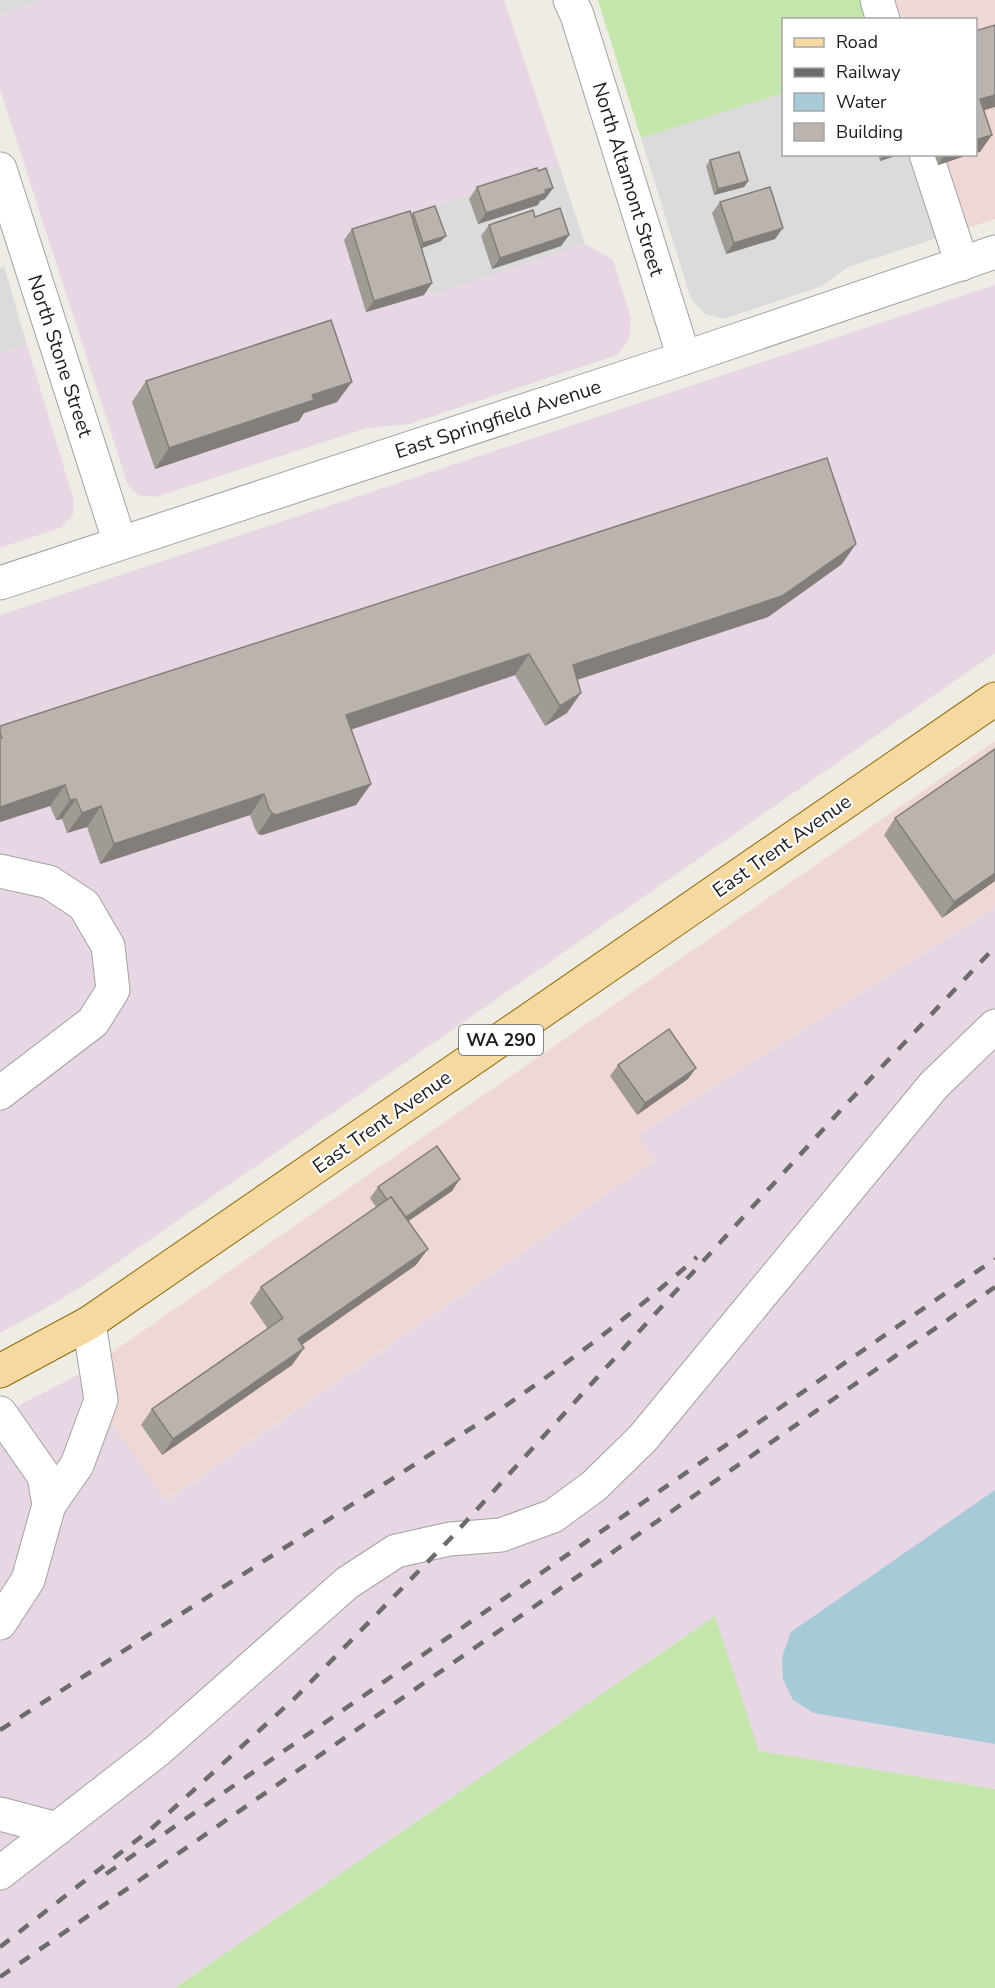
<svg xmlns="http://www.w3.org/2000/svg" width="995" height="1988" font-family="'Nunito Sans',sans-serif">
<rect width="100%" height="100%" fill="#eeece4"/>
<g fill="#dcdbdb">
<path d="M0 0H45L0 15Z"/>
<path d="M783 93 784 154 935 155 959 231 848 267 822 286 724 319 705 314 691 299 641 138Z"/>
<path d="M559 165 585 244 431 296 404 217Z"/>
<path d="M4 266 27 345 0 354V268Z"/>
</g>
<g fill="#eed7d4">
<path d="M886 0H995V219L959 231 935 155 976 154V20L892 19Z"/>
<path d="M995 741V908L638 1135 654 1161 165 1501 78 1376Z"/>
</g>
<g fill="#e7d6e3">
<path d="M45 0H504L559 165 404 217 430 295 585 244 613 260 631 319 629 340 617 355 409 424 367 428 155 497 138 495 128 485 0 89V15Z"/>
<path d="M995 285V653L89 1282 41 1311 0 1333V615Z"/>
<path d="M27 345 73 498V515L60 528 0 548V354Z"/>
<path d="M995 908V1789L758 1751 715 1616 175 1988H0V1415L78 1375 166 1501 654 1161 638 1135Z"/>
</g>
<g fill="#c4e6ad">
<path d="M598 0H886L892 19 784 20 783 93 641 138Z"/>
<path d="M715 1616 759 1751 995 1789V1988H175Z"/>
</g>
<path fill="#a7cad9" d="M995 1490V1744L814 1713 793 1700 783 1679 782 1657 791 1632Z"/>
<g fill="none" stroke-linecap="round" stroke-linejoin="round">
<g stroke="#a2a2a2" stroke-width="35">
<g id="minor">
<path d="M570 0 577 15 684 358"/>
<path d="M877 0 883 20"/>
<path d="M926 154 962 264"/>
<path d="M0 169 120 543"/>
<path d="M0 583 684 358 995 252"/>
<path d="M0 871 49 882 84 905 108 946 113 990 93 1022 0 1093"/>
<path d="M0 1413 44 1476 49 1505 28 1580 0 1623"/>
<path d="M49 1505 77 1465 101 1400 89 1323"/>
<path d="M0 1814 57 1829"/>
<path d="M0 1873 158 1750 347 1583 396 1551 450 1539 501 1535 553 1516 594 1486 643 1438 934 1085 995 1026"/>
</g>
</g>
<g stroke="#8f6c09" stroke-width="35">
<path id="major" d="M0 1371 89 1323 995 699"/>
</g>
<use href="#minor" stroke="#fff" stroke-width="33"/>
<use href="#major" stroke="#f6d8a1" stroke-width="33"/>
<g stroke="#6c6c6c" stroke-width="4.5" stroke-dasharray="12 12" stroke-linecap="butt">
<path d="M0 1730 498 1411C568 1363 633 1314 697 1257"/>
<path d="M106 1874 995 1259"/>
<path d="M0 1947 151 1829 295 1698 450 1539 839 1112 995 947"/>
<path d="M0 1977 995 1287"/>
</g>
</g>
<g fill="#a19b96">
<path d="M878 154H901L880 161Z"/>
<path d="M934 154H971L938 165Z"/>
<path d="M710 160 748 181 744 187 714 195 706 166Z"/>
<path d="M538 171 553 188 545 199 540 201 538 205 478 224 469 199 477 187Z"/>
<path d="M720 202 775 239 726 254 712 213Z"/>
<path d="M413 213 441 241 422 248 424 295 366 312 344 240 352 229 412 215Z"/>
<path d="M535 217 569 235 561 246 492 269 481 236 489 225Z"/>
<path d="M146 381 337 402 304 413 299 421 155 469 132 402Z"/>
<path d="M842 564 768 617 577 680 567 713 545 726 515 675 351 729 371 784 356 805 262 835 258 834 255 829 250 815 100 864 87 827 67 833 62 819 56 820 50 806 0 822V726Z"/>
<path d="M895 818 995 881 942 918 884 835Z"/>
<path d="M618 1065 688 1079 637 1115 610 1076Z"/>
<path d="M378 1187 452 1191 408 1221 416 1265 301 1345 304 1348 292 1365 162 1455 141 1425 152 1409 268 1329 250 1303 261 1287 376 1207 370 1198Z"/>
</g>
<g fill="#837e7a">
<path d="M995 95V107L975 113 980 99Z"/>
<path d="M992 135 980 152 975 153V140Z"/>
<path d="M884 154H901L880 161Z"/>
<path d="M945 154H971L938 165Z"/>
<path d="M748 181 744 187 714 195 718 189Z"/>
<path d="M553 188 545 199 540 201 538 205 478 224 486 213Z"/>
<path d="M783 228 775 239 726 254 734 243Z"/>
<path d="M569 235 561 246 492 269 500 258Z"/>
<path d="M446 236 441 241 419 249 423 243Z"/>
<path d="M432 283 424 295 366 312 374 301Z"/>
<path d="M352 382 337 402 304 413 299 421 155 469 169 448 312 395Z"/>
<path d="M856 544 842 564 768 617 558 686 573 665Z"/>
<path d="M529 654 515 675 332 736 346 715Z"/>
<path d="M581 693 567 713 545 726 560 706Z"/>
<path d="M371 784 356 805 262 835 258 834 272 813Z"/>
<path d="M65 785 50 806 0 822V807Z"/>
<path d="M264 794 250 815 100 864 114 844Z"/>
<path d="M76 799 62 819 56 820 70 800Z"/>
<path d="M101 806 87 827 67 833 82 813Z"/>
<path d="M995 873V881L942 918 954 902Z"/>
<path d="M696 1068 688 1079 637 1115 645 1103Z"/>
<path d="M460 1179 452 1191 393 1232 401 1221Z"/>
<path d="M428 1249 416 1265 286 1356 298 1339Z"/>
<path d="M304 1348 292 1365 162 1455 173 1439Z"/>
</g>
<g fill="#bbb4ae" stroke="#837e7a" stroke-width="1.5">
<path d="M995 25V95L980 99 992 135 975 140V31Z"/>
<path d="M739 152 748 181 718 189 710 160Z"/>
<path d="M537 168 538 171 546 168 553 188 545 190 546 193 486 213 477 187Z"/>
<path d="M770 187 783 228 734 243 720 202Z"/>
<path d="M435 206 446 236 423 243 413 213Z"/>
<path d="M560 208 569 235 500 258 489 225 533 210 535 217Z"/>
<path d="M410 211 432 283 374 301 352 229Z"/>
<path d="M331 320 352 382 312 395 314 400 169 448 146 381Z"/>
<path d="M827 458 856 544 782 596 573 665 581 693 560 706 529 654 346 715 371 784 276 815 272 813 269 809 264 794 114 844 101 806 82 813 76 799 70 800 65 785 0 807V738H2L0 733V726Z"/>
<path d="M995 749V873L954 902 895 818Z"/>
<path d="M669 1029 696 1068 645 1103 618 1065Z"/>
<path d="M437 1146 460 1179 406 1217 391 1197 387 1200 378 1187Z"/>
<path d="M391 1197 428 1249 298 1339 304 1348 173 1439 152 1409 283 1318 261 1287Z"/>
</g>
<g text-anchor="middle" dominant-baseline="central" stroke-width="4.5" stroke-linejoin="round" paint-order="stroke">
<rect fill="#fff" stroke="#626262" stroke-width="1.5" x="459" y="1025" width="84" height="30" rx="4.5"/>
<g font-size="18" font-weight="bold" fill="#1e1e1e">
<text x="501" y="1040">WA 290</text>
</g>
<g font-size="20" fill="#1e1e1e" stroke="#fff">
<text transform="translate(628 179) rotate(73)">North Altamont Street</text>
<text transform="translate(60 356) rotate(72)">North Stone Street</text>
<text transform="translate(498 419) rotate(-18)">East Springfield Avenue</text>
<text transform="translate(782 846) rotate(-35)">East Trent Avenue</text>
<text transform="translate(382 1122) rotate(-35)">East Trent Avenue</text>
</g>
</g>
<rect x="782" y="18" width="195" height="138" fill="#ffffff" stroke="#a5a5a5" stroke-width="1.5"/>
<rect x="794" y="38" width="30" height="9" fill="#f6d8a1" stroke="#a5a5a5" stroke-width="1.5"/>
<text x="836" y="48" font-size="18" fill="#1e1e1e">Road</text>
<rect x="794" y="68" width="30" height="9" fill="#6c6c6c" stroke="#a5a5a5" stroke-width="1.5"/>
<text x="836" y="78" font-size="18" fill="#1e1e1e">Railway</text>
<rect x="794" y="93" width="30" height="18" fill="#a7cad9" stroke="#a5a5a5" stroke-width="1.5"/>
<text x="836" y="108" font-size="18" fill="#1e1e1e">Water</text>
<rect x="794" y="123" width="30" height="18" fill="#bbb4ae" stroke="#a5a5a5" stroke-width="1.5"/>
<text x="836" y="138" font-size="18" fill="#1e1e1e">Building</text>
</svg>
